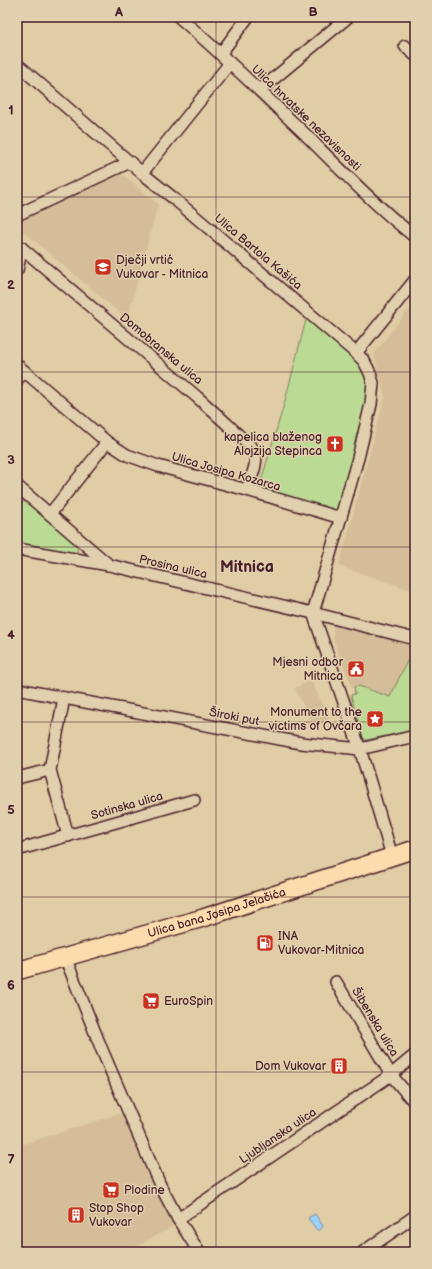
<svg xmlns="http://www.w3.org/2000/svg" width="432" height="1269" font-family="'Balsamiq Sans',sans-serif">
<rect width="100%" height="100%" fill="#e0cca5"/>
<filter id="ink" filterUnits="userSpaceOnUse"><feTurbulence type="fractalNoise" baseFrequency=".025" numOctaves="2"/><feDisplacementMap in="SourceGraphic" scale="8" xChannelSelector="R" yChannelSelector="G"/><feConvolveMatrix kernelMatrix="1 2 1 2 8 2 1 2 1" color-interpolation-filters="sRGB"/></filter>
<g filter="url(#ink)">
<g fill="#d4bd98">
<path d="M119 171 158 204 126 324 120 313 17 226V220Z"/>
<path d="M408 310 415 313V591L339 566 385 397 374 354Z"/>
<path d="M333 623 415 645 390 698 359 686 352 688 334 641 333 631Z"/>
<path d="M311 681 330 719 314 727 295 688Z"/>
<path d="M122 1113 175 1225 127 1252H17V1146Z"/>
</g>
<g fill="#bbdb94" stroke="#827d60">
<path d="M307 316 359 361 368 375 370 394 338 512 259 488 285 401Z"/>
<path d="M27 501 79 545 76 553 74 554 17 544V504Z"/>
<path d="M415 645V730L366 740 362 737 351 695 355 694 354 687 359 686 390 697Z"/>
</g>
<path fill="#9ad3fa" stroke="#7a8ba7" d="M315 1214 323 1226 320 1230H317L308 1218Z"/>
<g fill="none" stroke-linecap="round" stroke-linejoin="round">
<g stroke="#4a1f2b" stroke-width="14">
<g id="minor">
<path d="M179 17C223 55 264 95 306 135 341 170 376 206 415 237"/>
<path d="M405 46 415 55"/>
<path d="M221 53 248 17"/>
<path d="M17 64 142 173 172 197 356 353 364 361 370 373 373 383 371 404 358 458 313 613 360 749 415 736"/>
<path d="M260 90 348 17"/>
<path d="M142 173 230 63"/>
<path d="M17 215 130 162"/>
<path d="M17 244 197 397 227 424 253 449C260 461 251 477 247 490"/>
<path d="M17 270 22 248"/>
<path d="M356 353 415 280"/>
<path d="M17 365 107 442 127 455 158 466 247 490 341 518"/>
<path d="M17 380 24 371"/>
<path d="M17 486 109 565"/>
<path d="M50 514 107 442"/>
<path d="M17 549 109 565 313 613 415 639"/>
<path d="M17 689 301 743 360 749 392 856"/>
<path d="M64 698 50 770 68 836"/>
<path d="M17 778 50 770"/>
<path d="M17 850 194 800"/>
<path d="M65 957 102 1050 160 1185 178 1219 199 1252"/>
<path d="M336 982 391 1075 415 1103"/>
<path d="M178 1219 391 1075 415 1055"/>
<path d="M363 1252 415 1216"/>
</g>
</g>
<g stroke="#4a1f2b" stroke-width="20">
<g id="primary">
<path id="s1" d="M17 971 203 918 415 849"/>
</g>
</g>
<use href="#minor" stroke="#e1d0ad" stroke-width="11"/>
<use href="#primary" stroke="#fcdcac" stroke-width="17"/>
</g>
</g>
<path fill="none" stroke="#4a1f2b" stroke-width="1" stroke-opacity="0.55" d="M216 17V1252M17 197H415M17 372H415M17 547H415M17 722H415M17 897H415M17 1072H415"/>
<defs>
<g id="school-square" transform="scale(0.9)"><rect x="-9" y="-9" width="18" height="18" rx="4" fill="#c8321e" stroke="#e1d0ad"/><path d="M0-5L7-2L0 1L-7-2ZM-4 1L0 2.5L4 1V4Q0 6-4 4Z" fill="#fff"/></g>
<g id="church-square" transform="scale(0.9)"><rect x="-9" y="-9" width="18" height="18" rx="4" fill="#c8321e" stroke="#e1d0ad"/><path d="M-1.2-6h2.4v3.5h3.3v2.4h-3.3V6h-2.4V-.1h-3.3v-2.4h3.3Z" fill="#fff"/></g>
<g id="civic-square" transform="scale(0.9)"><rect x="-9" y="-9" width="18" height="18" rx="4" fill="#c8321e" stroke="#e1d0ad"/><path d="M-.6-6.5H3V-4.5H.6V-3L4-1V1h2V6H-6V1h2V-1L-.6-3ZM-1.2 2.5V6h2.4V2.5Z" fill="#fff"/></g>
<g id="sight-square" transform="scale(0.9)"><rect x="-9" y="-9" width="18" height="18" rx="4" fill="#c8321e" stroke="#e1d0ad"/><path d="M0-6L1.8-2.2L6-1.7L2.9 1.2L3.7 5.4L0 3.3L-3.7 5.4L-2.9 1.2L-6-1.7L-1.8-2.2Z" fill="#fff"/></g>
<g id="fuel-square" transform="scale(0.9)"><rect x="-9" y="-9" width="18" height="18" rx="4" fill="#c8321e" stroke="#e1d0ad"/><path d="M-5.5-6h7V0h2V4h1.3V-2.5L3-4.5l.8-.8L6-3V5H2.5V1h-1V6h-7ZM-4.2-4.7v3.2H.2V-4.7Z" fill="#fff"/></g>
<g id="supermarket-square" transform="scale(0.9)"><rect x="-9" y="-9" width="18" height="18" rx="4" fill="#c8321e" stroke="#e1d0ad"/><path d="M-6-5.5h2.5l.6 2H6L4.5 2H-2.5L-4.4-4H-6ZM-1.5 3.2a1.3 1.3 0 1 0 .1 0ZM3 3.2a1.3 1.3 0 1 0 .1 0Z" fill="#fff"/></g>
<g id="building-square" transform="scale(0.9)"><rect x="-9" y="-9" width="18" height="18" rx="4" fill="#c8321e" stroke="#e1d0ad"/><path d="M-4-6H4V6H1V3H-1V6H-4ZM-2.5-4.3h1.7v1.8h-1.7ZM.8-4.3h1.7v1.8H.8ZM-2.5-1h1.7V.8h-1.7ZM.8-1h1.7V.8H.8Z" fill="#fff"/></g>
</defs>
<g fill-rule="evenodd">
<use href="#school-square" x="103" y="267"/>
<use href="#church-square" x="335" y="444"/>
<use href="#civic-square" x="356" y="669"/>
<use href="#sight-square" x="375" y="719"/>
<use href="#fuel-square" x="265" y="943"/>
<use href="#supermarket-square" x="151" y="1001"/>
<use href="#building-square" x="339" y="1066"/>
<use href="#supermarket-square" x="111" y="1190"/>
<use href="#building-square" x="76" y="1215"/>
</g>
<g text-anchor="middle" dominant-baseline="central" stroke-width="3" stroke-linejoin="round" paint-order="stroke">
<g font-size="12" fill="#4a1f2b" stroke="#e1d0ad">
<text transform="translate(306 118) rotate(44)">Ulica hrvatske nezavisnosti</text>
<text transform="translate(258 252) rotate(40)">Ulica Bartola Kašića</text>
<text transform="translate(161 349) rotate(40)">Domobranska ulica</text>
<text transform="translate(226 472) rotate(16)">Ulica Josipa Kozarca</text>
<text transform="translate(173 567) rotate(13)">Prosina ulica</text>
<text transform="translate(234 717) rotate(11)">Široki put</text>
<text transform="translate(127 806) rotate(-16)">Sotinska ulica</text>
<text stroke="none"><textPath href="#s1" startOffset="208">Ulica bana Josipa Jelačića</textPath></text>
<text transform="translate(375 1022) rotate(59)">Šibenska ulica</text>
<text transform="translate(278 1136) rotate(-34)">Ljubljanska ulica</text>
</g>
<g font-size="12" fill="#4a1f2b" stroke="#e1d0ad" text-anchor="start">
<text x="116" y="260">Dječji vrtić<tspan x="116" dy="14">Vukovar - Mitnica</tspan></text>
<text x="322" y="437" text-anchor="end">kapelica blaženog<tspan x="322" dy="14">Alojzija Stepinca</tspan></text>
<text x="343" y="662" text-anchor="end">Mjesni odbor<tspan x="343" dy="14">Mitnica</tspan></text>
<text x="362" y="712" text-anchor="end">Monument to the<tspan x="362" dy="14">victims of Ovčara</tspan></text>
<text x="278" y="936">INA<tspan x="278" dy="14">Vukovar-Mitnica</tspan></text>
<text x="164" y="1001">EuroSpin</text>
<text x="326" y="1066" text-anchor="end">Dom Vukovar</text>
<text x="124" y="1190">Plodine</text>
<text x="89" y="1208">Stop Shop<tspan x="89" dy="14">Vukovar</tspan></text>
</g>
<g font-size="16" font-weight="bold" fill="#4a1f2b" stroke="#e1d0ad">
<text x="247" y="567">Mitnica</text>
</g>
</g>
<rect width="432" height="1269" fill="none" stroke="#e1d0ad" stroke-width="44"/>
<rect x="22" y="22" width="388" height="1225" fill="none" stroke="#4a1f2b" stroke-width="1.5"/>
<g font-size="13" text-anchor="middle" font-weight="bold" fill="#4a1f2b">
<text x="119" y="16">A</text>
<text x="313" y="16">B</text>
<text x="11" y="114">1</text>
<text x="11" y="289">2</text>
<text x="11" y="464">3</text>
<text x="11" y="639">4</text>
<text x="11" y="814">5</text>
<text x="11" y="989">6</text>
<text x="11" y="1164">7</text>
</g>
</svg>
